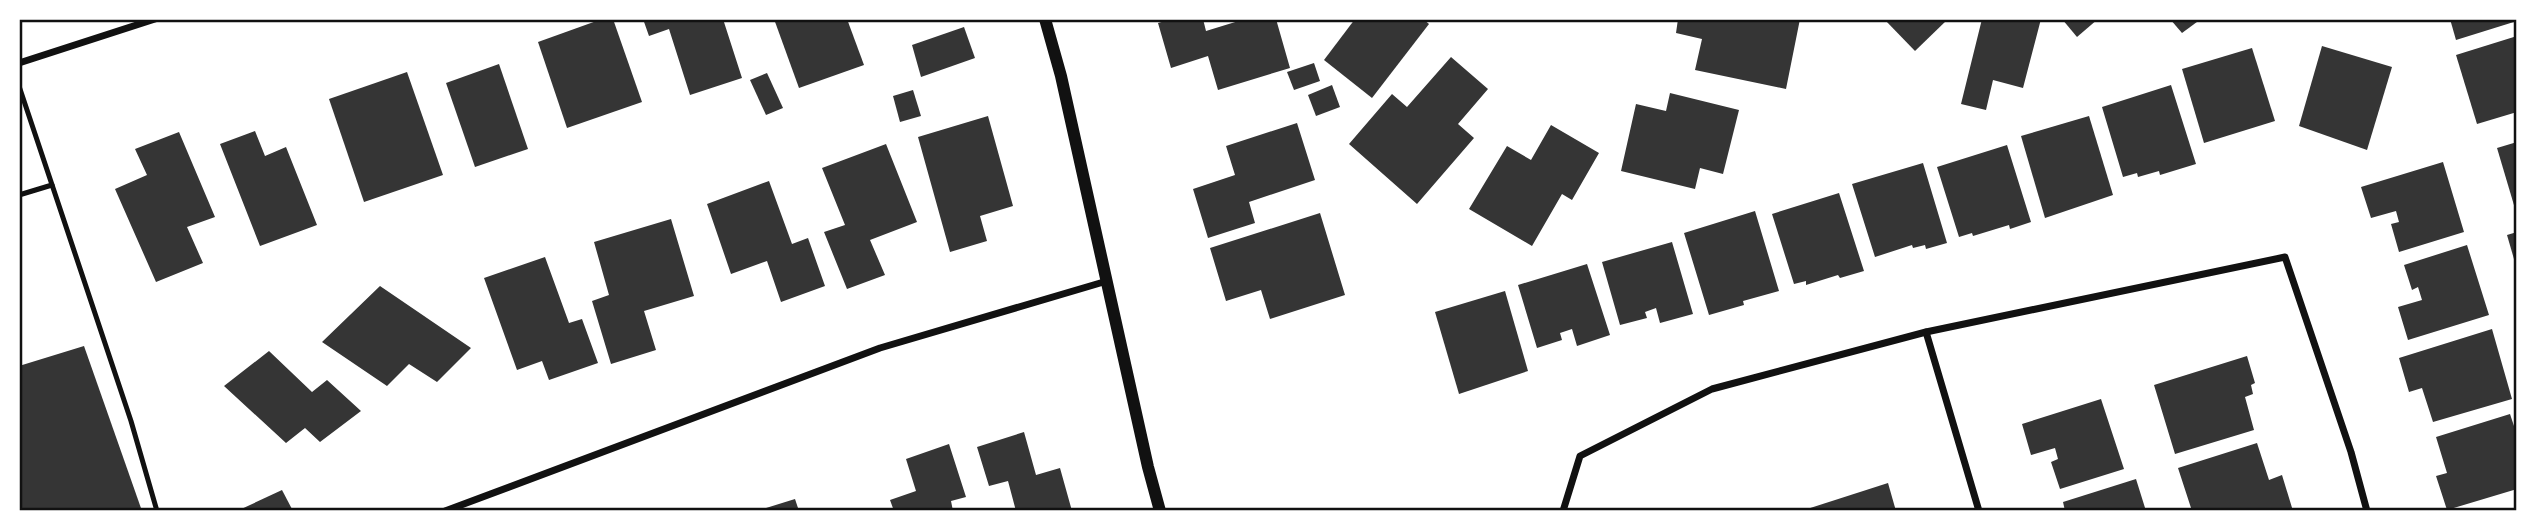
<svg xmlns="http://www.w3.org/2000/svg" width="2536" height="530" font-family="Inter,sans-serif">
<rect width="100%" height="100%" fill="#fff"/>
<g fill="#353535">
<path d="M602 19H613L642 102 567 128 538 42Z"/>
<path d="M643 19H723L742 78 690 95 669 29 649 36Z"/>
<path d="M774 19H847L864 65 799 88Z"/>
<path d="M1172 19H1203L1206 31 1245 19H1276L1290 68 1218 90 1208 56 1171 68 1158 23Z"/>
<path d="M1355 19H1423L1429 24 1372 98 1324 60Z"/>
<path d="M1678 19H1800L1786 89 1695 70 1702 39 1676 33Z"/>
<path d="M1884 19H1948L1915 51Z"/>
<path d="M1982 19H2041L2023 88 1993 80 1986 110 1961 104Z"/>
<path d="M2062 19H2098L2077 37Z"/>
<path d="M2170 19H2201L2182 33Z"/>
<path d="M2450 19H2517V21L2456 40Z"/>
<path d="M964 27 975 58 921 77 912 45Z"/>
<path d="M2517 36V112L2477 124 2456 55Z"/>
<path d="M2322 46 2392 67 2367 150 2299 126Z"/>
<path d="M2252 48 2275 121 2204 143 2182 69Z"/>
<path d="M1451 57 1488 89 1458 124 1474 138 1417 204 1349 144 1392 94 1407 107Z"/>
<path d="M1314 63 1320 81 1294 90 1287 72Z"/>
<path d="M499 64 528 149 475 167 446 83Z"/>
<path d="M407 72 443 175 364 202 329 99Z"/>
<path d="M767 73 783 108 766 115 750 80Z"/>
<path d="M1332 85 1340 107 1316 116 1308 95Z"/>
<path d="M2171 85 2196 164 2160 175 2159 171 2138 177 2137 173 2123 177 2102 107Z"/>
<path d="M913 90 921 116 900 122 893 96Z"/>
<path d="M1670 93 1739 110 1723 174 1700 168 1695 189 1621 171 1636 104 1666 111Z"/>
<path d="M988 116 1013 206 980 216 987 241 950 252 918 137Z"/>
<path d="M2089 116 2113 195 2045 218 2021 136Z"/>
<path d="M1297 123 1315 180 1249 202 1255 223 1208 238 1193 189 1235 175 1226 146Z"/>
<path d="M1551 125 1599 153 1572 200 1562 194 1532 246 1469 209 1507 146 1531 160Z"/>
<path d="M255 131 265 156 286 147 317 225 260 246 220 144Z"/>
<path d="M179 132 215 217 187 227 203 263 156 282 115 189 147 175 135 149Z"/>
<path d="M2517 142V212H2516L2497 148Z"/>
<path d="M886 144 917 222 870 240 885 275 847 289 824 232 845 225 822 168Z"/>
<path d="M2007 145 2031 222 2010 229 2009 225 1973 236 1972 233 1959 237 1937 167Z"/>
<path d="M2443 162 2464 232 2399 252 2391 224 2399 222 2396 211 2371 218 2361 187Z"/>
<path d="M1923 163 1947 243 1926 249 1925 245 1913 248 1912 245 1875 257 1852 184Z"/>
<path d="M769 181 792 244 808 238 825 286 781 302 767 261 731 274 707 204Z"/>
<path d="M1839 193 1864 271 1840 278 1838 275 1806 285V281L1794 284 1772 214Z"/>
<path d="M1755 211 1779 291 1743 301 1744 305 1709 315 1684 233Z"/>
<path d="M1320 213 1345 295 1270 319 1261 290 1226 301 1210 248Z"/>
<path d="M671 219 694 296 644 311 656 350 611 364 592 301 609 295 594 242Z"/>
<path d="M2517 232V266H2516L2507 235Z"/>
<path d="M1672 242 1693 314 1660 323 1656 308 1645 312 1647 318 1620 325 1602 262Z"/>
<path d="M2467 245 2489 315 2408 340 2398 307 2422 300 2418 287 2412 290 2404 265Z"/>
<path d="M545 257 569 323 582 319 598 363 549 380 542 361 517 370 484 278Z"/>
<path d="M1587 264 1610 335 1577 346 1572 329 1560 333 1562 340 1537 348 1518 285Z"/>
<path d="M380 286 471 348 437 382 409 364 387 386 322 342Z"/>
<path d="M1505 291 1528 371 1459 394 1435 312Z"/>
<path d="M2492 329 2512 399 2433 422 2422 388 2409 392 2399 358Z"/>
<path d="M84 346 142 511H19V366Z"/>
<path d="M269 351 312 392 327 380 361 411 320 442 305 428 286 443 224 386Z"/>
<path d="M2247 356 2255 383 2251 385 2253 394 2245 397 2254 430 2175 454 2154 385Z"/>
<path d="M2101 399 2124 469 2060 489 2051 462 2058 459 2055 448 2031 455 2022 424Z"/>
<path d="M2510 414 2517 435V489L2447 510 2436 476 2447 473 2436 437Z"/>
<path d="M1024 432 1036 475 1060 468 1072 511H1016L1008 481 989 486 977 447Z"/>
<path d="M2257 443 2269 480 2282 475 2293 511H2192L2178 468Z"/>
<path d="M949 444 966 497 951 501 953 511H894L890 500 916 491 906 459Z"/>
<path d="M2136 479 2146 511H2065L2063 502Z"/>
<path d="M1888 483 1896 511H1804V510Z"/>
<path d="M282 490 293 511H237Z"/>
<path d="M795 499 799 511H760V510Z"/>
</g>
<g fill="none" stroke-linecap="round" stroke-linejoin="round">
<g stroke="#111" stroke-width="5">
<path d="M19 86 131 421 157 511"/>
<path d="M19 195 52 185"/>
</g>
<g stroke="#111" stroke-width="7">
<path d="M19 63 155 19"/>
<path d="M1926 332 1979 511"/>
<path d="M445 511 880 348 1107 281"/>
<path d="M1563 511 1580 456 1712 389 1926 332 2285 257 2351 452 2367 511"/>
</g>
<path stroke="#111" stroke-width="12" d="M1045 19 1061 76 1148 467 1160 511"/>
</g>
<rect width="2536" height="530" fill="none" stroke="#ffffff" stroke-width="42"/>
<rect x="21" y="21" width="2494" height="488" fill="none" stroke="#111" stroke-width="2.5"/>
</svg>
